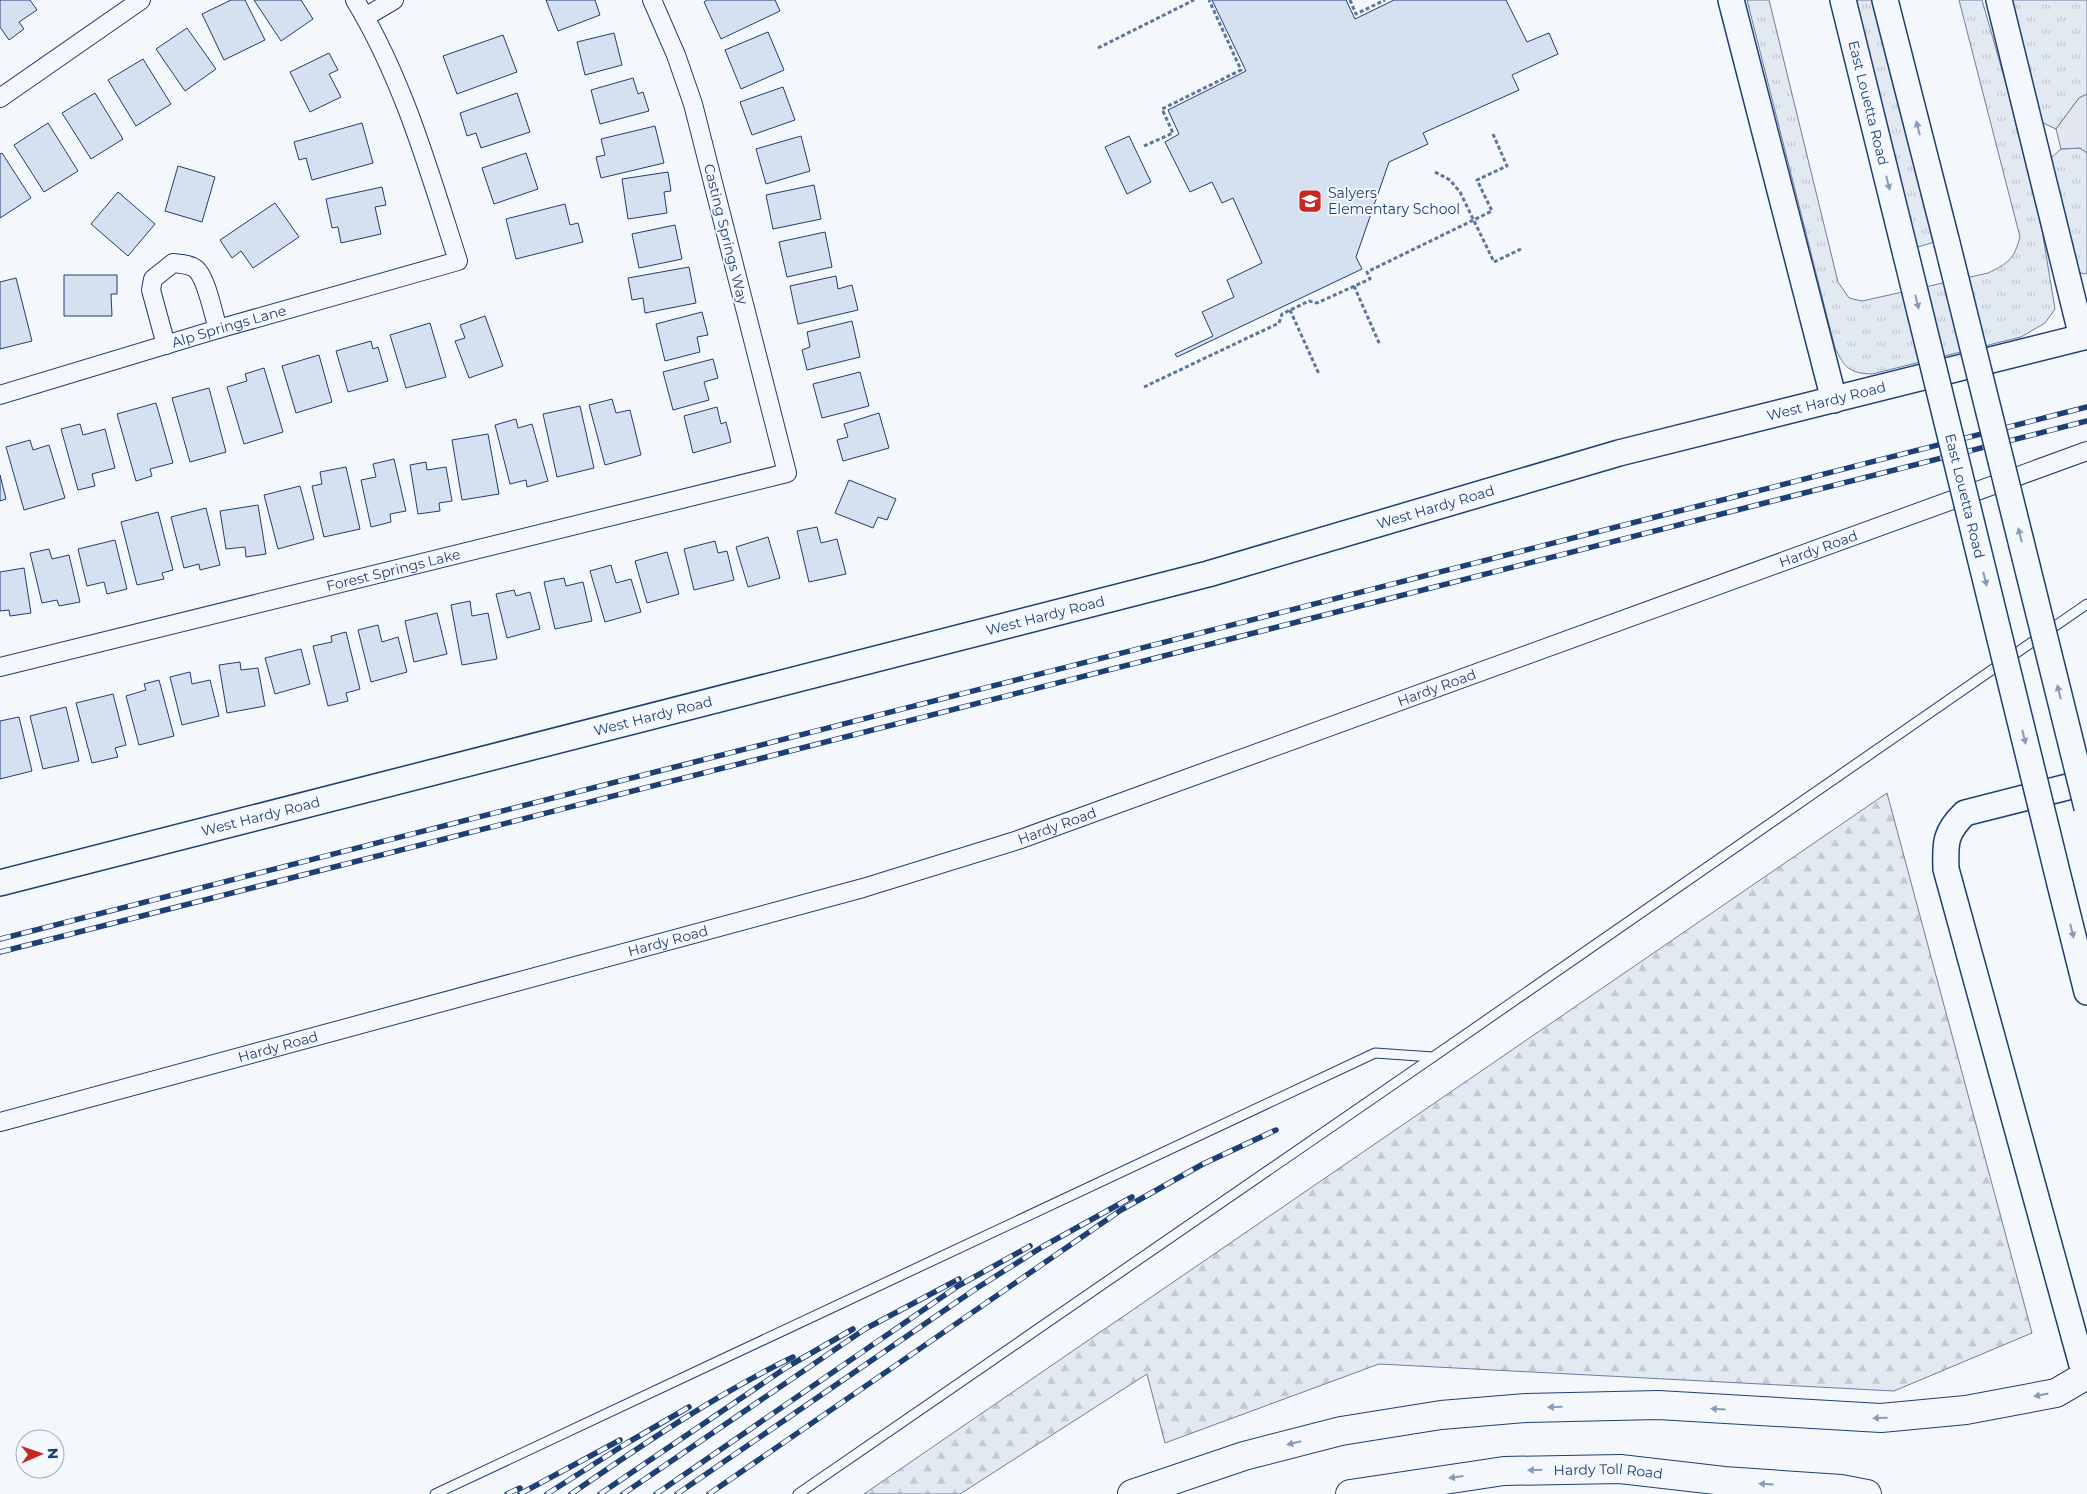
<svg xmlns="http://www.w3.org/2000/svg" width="2087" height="1494" font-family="Montserrat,sans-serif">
<defs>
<pattern id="grass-tufts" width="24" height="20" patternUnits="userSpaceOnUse" patternTransform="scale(1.25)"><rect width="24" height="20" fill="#e3e9f0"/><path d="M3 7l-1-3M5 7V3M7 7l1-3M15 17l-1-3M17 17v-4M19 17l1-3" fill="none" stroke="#c2c9d1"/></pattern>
<pattern id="forest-firs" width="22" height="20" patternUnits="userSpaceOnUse" patternTransform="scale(1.25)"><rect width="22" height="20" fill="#e3e9f0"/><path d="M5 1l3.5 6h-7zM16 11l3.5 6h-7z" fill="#c2c9d1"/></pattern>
</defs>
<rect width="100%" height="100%" fill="#f4f7fb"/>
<g fill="url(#grass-tufts)" stroke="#687fa3">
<path d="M1747 0H1769L1838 282 1849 298 1862 301 1988 273C2009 263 2014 259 2020 237L1959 0H1982L2006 84 2042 230 2055 309 2045 323 2021 337 1872 374C1849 373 1845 368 1835 348Z"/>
<path d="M1856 0H1872L1935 242 1914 248Z"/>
<path d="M2009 0H2087V94L2079 98 2056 129 2039 121Z"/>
<path d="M2080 148 2087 153V273L2083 274 2076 270 2051 166V158L2061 149Z"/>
</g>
<path fill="url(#forest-firs)" stroke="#687fa3" d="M1887 793 2032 1333 1894 1391 1379 1364 1165 1443 1147 1374 960 1494H864Z"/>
<path fill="#e3e8f0" stroke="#687fa3" d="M2087 94V153L2080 148 2061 149 2056 129 2079 98Z"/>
<g fill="#d5e0f0" stroke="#1d3f73">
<path d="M0 0H30L37 10 19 22 24 29 9 40 0 27Z"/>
<path d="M231 0H245L265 40 224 60 202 14Z"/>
<path d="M254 0H301L313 19 281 41Z"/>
<path d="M546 0H595L600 15 558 31Z"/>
<path d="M707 0H775L780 11 721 39 704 2Z"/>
<path d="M1212 0H1346L1355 19 1394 0H1506L1527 42 1549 33 1558 54 1512 75 1519 90 1423 133 1428 144 1389 162 1356 257 1362 269 1177 357 1175 354 1213 336 1202 312 1234 297 1227 280 1262 263 1233 198 1222 203 1212 182 1190 192 1165 142 1179 134 1168 110 1246 71Z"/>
<path d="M187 28 216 69 185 91 156 49Z"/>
<path d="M768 32 784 70 741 89 725 50Z"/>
<path d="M614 33 622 65 585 75 577 42Z"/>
<path d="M503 35 517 72 457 94 443 56Z"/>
<path d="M329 53 338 70 329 74 341 97 310 112 290 72Z"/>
<path d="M143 59 171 104 136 126 108 80Z"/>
<path d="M633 78 638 94 643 92 649 111 600 124 591 90Z"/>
<path d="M783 87 795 120 752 135 740 102Z"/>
<path d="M95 93 123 139 91 159 62 113Z"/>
<path d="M517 93 530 132 481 148 476 133 467 136 460 113Z"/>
<path d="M48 123 78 171 44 192 14 145Z"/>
<path d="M362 123 373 163 312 180 306 158 299 160 294 142Z"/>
<path d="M655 126 664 163 601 178 596 157 605 155 601 139Z"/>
<path d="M801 136 810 171 766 184 756 149Z"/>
<path d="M1129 136 1151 182 1127 194 1105 147Z"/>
<path d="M2 153 31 198 0 218V154Z"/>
<path d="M526 153 538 189 494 204 482 168Z"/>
<path d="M178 166 215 177 202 222 165 211Z"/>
<path d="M668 172 671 191 664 192 667 213 628 219 622 179Z"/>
<path d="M814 185 821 219 773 229 766 195Z"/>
<path d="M382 187 386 205 375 207 381 234 341 243 338 227 332 228 326 199Z"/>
<path d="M118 192 155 224 128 256 91 224Z"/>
<path d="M275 203 299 237 253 268 241 251 232 258 220 240Z"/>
<path d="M565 204 570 225 578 223 583 242 516 259 506 219Z"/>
<path d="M675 225 682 259 639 268 632 234Z"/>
<path d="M825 232 832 267 787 277 779 242Z"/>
<path d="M689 267 696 303 645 313 643 298 632 300 628 278Z"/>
<path d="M64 275H117V294H111L112 316H64Z"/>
<path d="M836 276 838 289 852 285 858 310 798 324 790 286Z"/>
<path d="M16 278 32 341 0 349V282Z"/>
<path d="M702 312 708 335 697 337 700 352 665 361 656 324Z"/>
<path d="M485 316 503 366 469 378 455 341 465 338 460 325Z"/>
<path d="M852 321 860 357 807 370 802 350 810 347 807 332Z"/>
<path d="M430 323 446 377 406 388 390 335Z"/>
<path d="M371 341 373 349 378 347 388 381 348 392 336 351Z"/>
<path d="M319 355 332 402 296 413 282 366Z"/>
<path d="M713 359 718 378 704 382 709 400 673 410 663 372Z"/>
<path d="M264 368 283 432 244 444 227 387 247 381 245 374Z"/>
<path d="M860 372 869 406 822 418 813 384Z"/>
<path d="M209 388 226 452 190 462 172 398Z"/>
<path d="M612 399 616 413 630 410 641 455 605 465 589 405Z"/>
<path d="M156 403 173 463 150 469 152 476 136 481 117 414Z"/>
<path d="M580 406 594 468 557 477 543 414Z"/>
<path d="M717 407 721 424 726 422 731 442 693 453 684 416Z"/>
<path d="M879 413 889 448 843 461 837 440 848 437 844 424Z"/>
<path d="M516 419 518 428 532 424 548 481 527 487 526 480 510 484 495 425Z"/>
<path d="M80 424 83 435 105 429 115 468 92 474 95 486 78 490 61 429Z"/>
<path d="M488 434 499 494 462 500 452 440Z"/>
<path d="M30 440 33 450 49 445 65 498 24 510 6 447Z"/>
<path d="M394 459 406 511 390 514 391 522 371 527 361 480 376 477 373 464Z"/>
<path d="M426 462 427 470 446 467 452 501 439 503 440 511 418 514 410 465Z"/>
<path d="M346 467 360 529 324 537 312 486 322 484 320 472Z"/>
<path d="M0 475 6 499 0 501Z"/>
<path d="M849 480 896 499 887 520 878 517 873 528 835 513Z"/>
<path d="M300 486 314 539 278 549 264 495Z"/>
<path d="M258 505 266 554 246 557 245 547 226 549 220 511Z"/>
<path d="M206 508 220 565 200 570 199 564 184 568 171 517Z"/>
<path d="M158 512 173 570 162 573 164 579 137 585 121 522Z"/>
<path d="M817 527 821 543 837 539 846 574 809 582 797 531Z"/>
<path d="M768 537 780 578 748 587 736 547Z"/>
<path d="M115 540 127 589 107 594 104 582 87 586 78 549Z"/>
<path d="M715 541 718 553 727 551 734 580 694 590 684 549Z"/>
<path d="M49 549 52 559 69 555 80 602 59 606 57 600 42 603 30 553Z"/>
<path d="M667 552 679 594 647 603 635 561Z"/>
<path d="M611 565 616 583 631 579 641 612 605 622 590 571Z"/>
<path d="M24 568 31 613 10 616 9 610 0 611V572Z"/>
<path d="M564 578 566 586 583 582 592 621 555 629 544 582Z"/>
<path d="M514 590 516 596 530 592 540 629 507 638 496 594Z"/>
<path d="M470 601 472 616 488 613 497 659 462 665 451 605Z"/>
<path d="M437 613 447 654 414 662 405 621Z"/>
<path d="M378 625 382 642 398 637 407 672 371 682 358 630Z"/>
<path d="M346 632 360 689 346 693 348 701 328 706 313 646 332 642 331 636Z"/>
<path d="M301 649 310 684 275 694 265 658Z"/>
<path d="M240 662 241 670 258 668 265 706 227 713 219 665Z"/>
<path d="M190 672 192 684 210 680 219 716 182 725 170 677Z"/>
<path d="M159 680 174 736 139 745 126 696 146 690 144 684Z"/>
<path d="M113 694 126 745 115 748 118 757 92 763 76 703Z"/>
<path d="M66 707 79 761 43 769 30 716Z"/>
<path d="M19 717 32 771 0 779V721Z"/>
</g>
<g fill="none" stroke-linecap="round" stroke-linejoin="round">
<g stroke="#1d3f73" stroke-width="11">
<g id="service">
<path d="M435 1494 1375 1053 1433 1057 2087 604"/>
<path d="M798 1494 1433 1057"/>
</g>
</g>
<g stroke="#1d3f73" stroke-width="20">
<g id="minor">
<path d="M365 17 394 0"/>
<path d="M0 98 141 0"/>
<path d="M166 345 151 290 153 279 173 263C181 264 190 264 196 269 207 279 213 314 218 329"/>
<path id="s1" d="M0 395 218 329 458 261C429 171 404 81 355 0"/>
<path id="s2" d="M0 667 787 473 693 104 676 55 652 0"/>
<path id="s3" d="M0 1122 863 888 1018 840 2087 451"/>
</g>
</g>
<g stroke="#1d3f73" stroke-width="28">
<g id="secondary">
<path d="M1731 0 1834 400"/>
<path id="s4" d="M1843 0 1906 255"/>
<path d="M1885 0 1947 243"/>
<path d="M1999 0 2082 337"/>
<path d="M2087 782 1965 813C1945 832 1945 843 1946 869L2085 1376 2087 1377"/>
<path id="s5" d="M0 883 1208 574 1619 453 2087 336"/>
<path d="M2060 884 2087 992"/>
</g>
</g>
<g stroke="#1d3f73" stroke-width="30">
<g id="motorway">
<path d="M1132 1494 1244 1456 1341 1431 1441 1415 1526 1408 1658 1405 1881 1418 1966 1410 2056 1393 2085 1376"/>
<path id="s6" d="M1350 1494 1504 1471 1620 1469 1724 1481 1841 1489 1867 1494"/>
</g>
</g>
<g stroke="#5e769c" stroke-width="3" stroke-dasharray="4 2.5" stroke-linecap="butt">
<path d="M1350 0 1356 14 1385 0"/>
<path d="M1098 48 1194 0"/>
<path d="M1144 146 1173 133 1162 109 1241 70 1209 0"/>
<path d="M1435 172 1450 180 1460 192 1494 262 1521 249"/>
<path d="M1354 286 1380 345"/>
<path d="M1290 310 1319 374"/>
<path d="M1144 387 1279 323 1282 314 1309 301 1317 303 1370 279 1367 272 1492 211 1477 180 1507 166 1493 134"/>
</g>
<use href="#service" stroke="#f4f7fb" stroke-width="9"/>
<use href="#minor" stroke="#f4f7fb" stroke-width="18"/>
<use href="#secondary" stroke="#f4f7fb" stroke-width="25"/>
<use href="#motorway" stroke="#f4f7fb" stroke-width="28"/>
<g stroke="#1d3f73" stroke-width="5.5">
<g id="rail">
<path d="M0 939 2087 407"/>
<path d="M0 952 2087 421"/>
<path d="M507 1494 520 1488"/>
<path d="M520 1494 620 1440"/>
<path d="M547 1494 627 1443 689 1407"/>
<path d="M571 1494C642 1445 715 1395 793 1357"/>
<path d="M600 1494 787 1367 853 1329"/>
<path d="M623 1494 865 1329 959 1279"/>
<path d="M656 1494 958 1286 1030 1246"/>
<path d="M677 1494 977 1288 1042 1247 1132 1197"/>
<path d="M709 1494 1121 1210 1203 1164 1276 1130"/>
</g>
</g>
<use href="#rail" stroke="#f4f7fb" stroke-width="4" stroke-dasharray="11" stroke-linecap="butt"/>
<g stroke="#1d3f73" stroke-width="28" stroke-linecap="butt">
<g id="secondary-bridge">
<path d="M1947 243 2087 808"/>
<path id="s7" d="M1906 255 2060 884"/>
</g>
</g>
<use href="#secondary-bridge" stroke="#f4f7fb" stroke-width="25"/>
</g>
<defs><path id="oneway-solid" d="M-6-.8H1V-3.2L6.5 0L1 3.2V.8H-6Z" transform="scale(1.25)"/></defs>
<g fill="#889bb7">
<use href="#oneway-solid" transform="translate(1918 128) rotate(-104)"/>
<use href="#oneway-solid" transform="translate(1888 183) rotate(76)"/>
<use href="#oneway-solid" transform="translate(1917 302) rotate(76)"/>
<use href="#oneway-solid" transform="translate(2020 535) rotate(-104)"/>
<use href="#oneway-solid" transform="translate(1985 579) rotate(76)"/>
<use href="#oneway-solid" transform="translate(2059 692) rotate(-104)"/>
<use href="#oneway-solid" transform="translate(2024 737) rotate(76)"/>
<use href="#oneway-solid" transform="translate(2072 931) rotate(76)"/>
<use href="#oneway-solid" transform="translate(2041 1395) rotate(169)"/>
<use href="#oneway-solid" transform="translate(1555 1407) rotate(179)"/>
<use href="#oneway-solid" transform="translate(1718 1409) rotate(-177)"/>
<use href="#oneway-solid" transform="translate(1880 1418) rotate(179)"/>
<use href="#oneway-solid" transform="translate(1294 1443) rotate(166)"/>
<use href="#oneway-solid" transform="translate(1535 1470) rotate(179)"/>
<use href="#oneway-solid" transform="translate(1456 1477) rotate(172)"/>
<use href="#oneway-solid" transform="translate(1766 1484) rotate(-176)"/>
</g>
<defs>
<g id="school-square" transform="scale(1.25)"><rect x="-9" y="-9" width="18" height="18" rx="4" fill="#c62828" stroke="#f4f7fb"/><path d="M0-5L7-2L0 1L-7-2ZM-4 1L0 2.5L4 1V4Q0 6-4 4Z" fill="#fff"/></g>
</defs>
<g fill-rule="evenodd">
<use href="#school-square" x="1310" y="201"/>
</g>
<g text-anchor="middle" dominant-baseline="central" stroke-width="4" stroke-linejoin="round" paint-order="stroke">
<g font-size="14" fill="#1d3f73" stroke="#f4f7fb">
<text stroke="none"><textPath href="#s4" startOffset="106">East Louetta Road</textPath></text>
<text transform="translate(726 234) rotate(76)">Casting Springs Way</text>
<text stroke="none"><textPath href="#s1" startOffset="239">Alp Springs Lane</textPath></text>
<text stroke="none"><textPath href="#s5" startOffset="1889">West Hardy Road</textPath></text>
<text stroke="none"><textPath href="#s7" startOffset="248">East Louetta Road</textPath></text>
<text stroke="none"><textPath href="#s5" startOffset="1484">West Hardy Road</textPath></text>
<text stroke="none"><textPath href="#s3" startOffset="1908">Hardy Road</textPath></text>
<text stroke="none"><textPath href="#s2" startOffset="405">Forest Springs Lake</textPath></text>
<text stroke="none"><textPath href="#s5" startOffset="1079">West Hardy Road</textPath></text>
<text stroke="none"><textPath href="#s3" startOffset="1502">Hardy Road</textPath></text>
<text stroke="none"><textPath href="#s5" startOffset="674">West Hardy Road</textPath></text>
<text stroke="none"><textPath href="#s5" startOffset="269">West Hardy Road</textPath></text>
<text stroke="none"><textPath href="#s3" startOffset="1098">Hardy Road</textPath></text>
<text stroke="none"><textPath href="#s3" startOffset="692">Hardy Road</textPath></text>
<text stroke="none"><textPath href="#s3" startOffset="288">Hardy Road</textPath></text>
<text stroke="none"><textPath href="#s6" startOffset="260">Hardy Toll Road</textPath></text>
</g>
<g font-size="14" fill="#1d3f73" stroke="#f4f7fb" text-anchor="start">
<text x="1328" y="193">Salyers<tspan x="1328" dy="16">Elementary School</tspan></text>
</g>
</g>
<g transform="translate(40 1454) rotate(88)"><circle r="24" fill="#f4f7fb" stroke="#9eadc5"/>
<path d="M0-4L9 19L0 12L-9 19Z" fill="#c62828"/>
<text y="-8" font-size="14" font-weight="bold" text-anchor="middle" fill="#1d3f73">N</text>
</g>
</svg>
